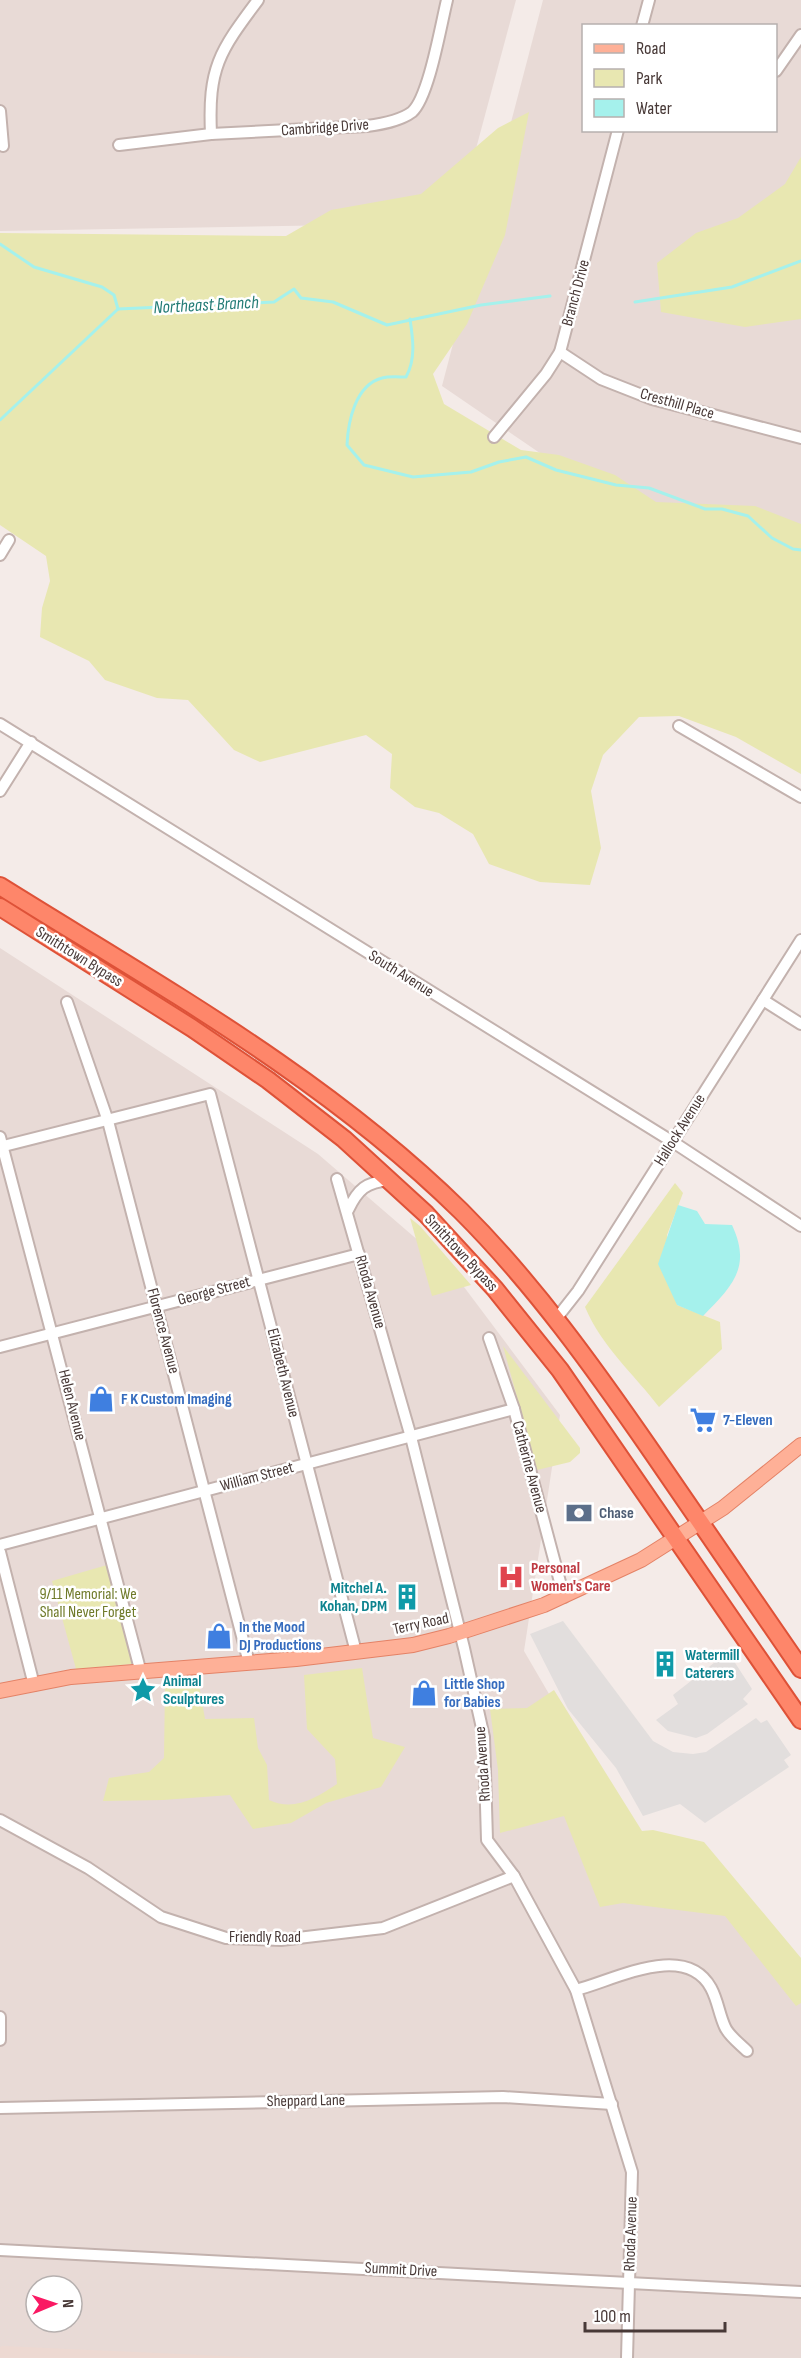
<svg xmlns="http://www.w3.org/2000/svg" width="801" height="2358" font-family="'Sofia Sans Condensed',sans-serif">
<rect width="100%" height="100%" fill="#f4ebe8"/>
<g fill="#e8dad6" fill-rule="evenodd">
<path d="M0 0H516L456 223 0 231Z"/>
<path d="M543 0H801V528L654 531 442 386ZM584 26H776V130H584Z"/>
<path d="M0 948 318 1154 449 1267 560 1415 524 1651 640 1850 698 1853 801 1990V2358H0ZM36 2286H72V2322H36Z"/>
</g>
<path fill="#edd9d2" d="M3 2346 266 2358H0V2347Z"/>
<g fill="#e8e7b1">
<path d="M529 112 505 235 467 324 433 374 444 404 521 450 559 455 615 475 656 502 755 506 801 524V774L736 737 679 716 639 717 603 755 591 791 601 848 590 885 540 882 489 864 473 834 439 813 415 807 390 788 392 754 366 735 260 762 234 750 188 700 157 698 105 680 89 661 40 637 42 608 50 581 46 556 0 525V233L286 236 331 210 421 194 498 128Z"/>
<path d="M801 157V319L745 327 661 312 657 263 696 233 738 218 785 184Z"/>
<path d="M675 1183 683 1193 667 1235 677 1305 720 1322 722 1349 659 1407C633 1373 602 1347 585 1307Z"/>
<path d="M410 1218 420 1226 471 1285 432 1296Z"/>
<path d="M503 1346 580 1448V1453L570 1462 537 1470Z"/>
<path d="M107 1565 132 1664 76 1669 52 1581Z"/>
<path d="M362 1668 373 1738 405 1747 381 1787 326 1803 291 1823 253 1829 230 1795 163 1800 103 1801 109 1778 149 1772 164 1758 165 1686 199 1685 205 1719 254 1718 258 1748 267 1765 269 1800C294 1812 316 1798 337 1784L335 1759 307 1729 304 1675Z"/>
<path d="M554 1690 642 1831 653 1830 704 1842 801 1958V2003L796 2006 725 1916 623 1903 600 1907 564 1816 500 1833 498 1770 490 1709 527 1708Z"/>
</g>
<g fill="#e2dedd">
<path d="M563 1621 653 1741 673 1752 693 1754 706 1752 756 1718 761 1723 767 1720 791 1755 784 1760 789 1767 705 1823 680 1804 643 1816 616 1768 568 1709 530 1634Z"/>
<path d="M728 1652 752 1689 743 1699 748 1704 707 1734 696 1738 668 1731 656 1720 678 1704 673 1695Z"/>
</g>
<path fill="#a5f1ec" d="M678 1205 697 1211 705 1224 732 1225C752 1268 732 1286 703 1316L677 1305 658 1264Z"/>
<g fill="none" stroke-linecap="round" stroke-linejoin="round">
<g stroke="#a5f1ec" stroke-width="3">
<path d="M0 244 34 267 102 287 114 295 118 309"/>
<path d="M635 302 732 287 801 261"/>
<path d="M410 319C413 339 416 359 406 377 399 377 389 376 382 378 355 385 348 422 347 445L364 465 413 477 471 472 499 462 526 457 556 470 616 485 649 488 705 509H722L748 516 772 538 793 549 801 550"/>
<path d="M0 420 118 309 274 302 294 289 301 298 333 302 387 325 481 305 550 296"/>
</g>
<g stroke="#c3b2ae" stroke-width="14">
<g id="minor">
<path d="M642 26 649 0"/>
<path d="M776 71 801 35"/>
<path d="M0 111 3 146"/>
<path d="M211 134C208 68 219 52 258 0"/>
<path d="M119 145 211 134 367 126C382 124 400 121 412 112 429 97 441 24 447 0"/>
<path d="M560 352 601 379 652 399 801 438"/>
<path d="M494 437 546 374 560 352 618 130"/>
<path d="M0 555 9 540"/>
<path d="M0 724 673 1142 801 1226"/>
<path d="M679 726 801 797"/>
<path d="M0 791 31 742"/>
<path d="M763 1000 801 1024"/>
<path d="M67 1002 108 1121 249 1663"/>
<path d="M0 1137 141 1673"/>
<path d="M0 1147 210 1094 356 1652"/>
<path d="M337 1179 411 1437 464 1648 484 1737 487 1840 514 1876 576 1990 632 2172 627 2358"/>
<path d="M348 1210C358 1189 366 1182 390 1180"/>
<path d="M556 1319 578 1291 801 940"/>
<path d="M489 1338 514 1409 564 1597"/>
<path d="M0 1347 359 1254"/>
<path d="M0 1545 514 1409"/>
<path d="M0 1552 34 1685"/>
<path d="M0 1820 88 1868 161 1917 226 1938 281 1940 383 1928 514 1876"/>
<path d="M576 1990C615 1980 685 1941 711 1988 718 2001 719 2014 725 2027 729 2036 740 2044 747 2051"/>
<path d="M0 2017V2040"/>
<path d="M0 2108 503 2097 612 2104"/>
<path d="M0 2250 801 2292"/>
</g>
</g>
<g stroke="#e48266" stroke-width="16">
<path id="major" d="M0 1691 71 1677 296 1659 413 1645 449 1636 544 1605 641 1560 723 1508 801 1445"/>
</g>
<g stroke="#de5238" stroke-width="20">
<g id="highway">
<path d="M0 886C160 986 326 1078 461 1211 534 1284 594 1368 652 1452 702 1524 751 1597 801 1669"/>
<path d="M0 907 192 1028 268 1080 344 1139 426 1214 495 1289 560 1370 801 1720"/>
</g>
</g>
<use href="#minor" stroke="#fff" stroke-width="10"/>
<use href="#major" stroke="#feb097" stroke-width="14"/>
<use href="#highway" stroke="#fe866a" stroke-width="16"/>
</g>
<defs>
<g id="shop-bare" transform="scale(2.07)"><path d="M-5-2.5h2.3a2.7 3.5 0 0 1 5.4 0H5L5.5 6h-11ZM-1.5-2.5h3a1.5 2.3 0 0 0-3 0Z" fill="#3f7fe0" stroke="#fff" stroke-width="2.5" paint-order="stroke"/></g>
<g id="supermarket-bare" transform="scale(2.07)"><path d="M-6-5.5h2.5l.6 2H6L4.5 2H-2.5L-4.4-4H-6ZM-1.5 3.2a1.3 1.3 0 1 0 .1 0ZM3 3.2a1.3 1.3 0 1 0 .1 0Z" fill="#3f7fe0" stroke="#fff" stroke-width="2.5" paint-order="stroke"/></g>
<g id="bank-bare" transform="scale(2.07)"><path d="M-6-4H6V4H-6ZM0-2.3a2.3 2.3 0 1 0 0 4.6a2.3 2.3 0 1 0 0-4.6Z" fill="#5c6f8a" stroke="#fff" stroke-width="2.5" paint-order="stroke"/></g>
<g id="hospital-bare" transform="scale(2.07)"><path d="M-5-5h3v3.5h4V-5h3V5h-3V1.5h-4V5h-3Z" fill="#e0444e" stroke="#fff" stroke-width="2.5" paint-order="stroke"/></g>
<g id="building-bare" transform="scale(2.07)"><path d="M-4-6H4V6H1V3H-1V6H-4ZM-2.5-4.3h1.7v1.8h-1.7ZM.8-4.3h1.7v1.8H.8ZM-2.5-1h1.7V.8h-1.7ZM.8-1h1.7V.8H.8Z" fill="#0f9aa8" stroke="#fff" stroke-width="2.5" paint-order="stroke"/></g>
<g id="sight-bare" transform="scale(2.07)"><path d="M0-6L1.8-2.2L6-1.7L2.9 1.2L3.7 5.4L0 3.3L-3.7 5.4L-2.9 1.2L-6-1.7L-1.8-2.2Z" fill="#0f9aa8" stroke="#fff" stroke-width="2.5" paint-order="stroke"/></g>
</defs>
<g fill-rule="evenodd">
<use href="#shop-bare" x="101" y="1399"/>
<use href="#supermarket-bare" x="703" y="1420"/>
<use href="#bank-bare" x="579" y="1513"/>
<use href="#hospital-bare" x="511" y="1577"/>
<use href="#building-bare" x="407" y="1597"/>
<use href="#shop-bare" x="219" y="1636"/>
<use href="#building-bare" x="665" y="1664"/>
<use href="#sight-bare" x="143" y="1690"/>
<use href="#shop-bare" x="424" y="1693"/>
</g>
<g text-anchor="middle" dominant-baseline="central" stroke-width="5" stroke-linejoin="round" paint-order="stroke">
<g font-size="16" fill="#483937" stroke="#fff">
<text transform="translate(325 128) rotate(-4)">Cambridge Drive</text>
<text transform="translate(576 293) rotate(-75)">Branch Drive</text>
<text transform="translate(677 404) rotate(16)">Cresthill Place</text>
<text transform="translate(79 957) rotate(32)">Smithtown Bypass</text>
<text transform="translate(401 974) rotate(32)">South Avenue</text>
<text transform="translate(680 1130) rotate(-58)">Hallock Avenue</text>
<text transform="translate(461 1253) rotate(47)">Smithtown Bypass</text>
<text transform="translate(214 1291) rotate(-15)">George Street</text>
<text transform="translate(370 1292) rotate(74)">Rhoda Avenue</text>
<text transform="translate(163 1331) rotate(75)">Florence Avenue</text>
<text transform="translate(283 1373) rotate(76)">Elizabeth Avenue</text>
<text transform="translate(72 1405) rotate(76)">Helen Avenue</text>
<text transform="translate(529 1467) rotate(75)">Catherine Avenue</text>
<text transform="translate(257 1477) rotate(-15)">William Street</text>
<text transform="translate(421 1624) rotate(-12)">Terry Road</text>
<text transform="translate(483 1764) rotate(-94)">Rhoda Avenue</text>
<text x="265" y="1937">Friendly Road</text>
<text transform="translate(306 2101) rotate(-1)">Sheppard Lane</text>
<text transform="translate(631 2234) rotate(-88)">Rhoda Avenue</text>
<text transform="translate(401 2270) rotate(3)">Summit Drive</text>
</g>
<g font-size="16" font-weight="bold" fill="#366cbe" stroke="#fff" text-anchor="start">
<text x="121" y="1399">F K Custom Imaging</text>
<text x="723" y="1420">7-Eleven</text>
<text x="239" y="1627">In the Mood<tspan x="239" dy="18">DJ Productions</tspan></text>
<text x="444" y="1684">Little Shop<tspan x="444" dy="18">for Babies</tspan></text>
</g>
<g font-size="16" font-weight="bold" fill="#4e5e75" stroke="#fff" text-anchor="start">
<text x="599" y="1513">Chase</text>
</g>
<g font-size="16" font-weight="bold" fill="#be3a42" stroke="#fff" text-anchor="start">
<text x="531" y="1568">Personal<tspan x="531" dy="18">Women's Care</tspan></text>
</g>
<g font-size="16" font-weight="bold" fill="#0d838f" stroke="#fff" text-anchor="start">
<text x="387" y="1588" text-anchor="end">Mitchel A.<tspan x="387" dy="18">Kohan, DPM</tspan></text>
<text x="685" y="1655">Watermill<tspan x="685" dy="18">Caterers</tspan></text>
<text x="163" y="1681">Animal<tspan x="163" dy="18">Sculptures</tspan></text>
</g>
<g font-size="16" fill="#6f7a29" stroke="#fff">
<text x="88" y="1594">9/11 Memorial: We<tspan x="88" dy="18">Shall Never Forget</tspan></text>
</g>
<g font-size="18" font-style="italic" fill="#247c76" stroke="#fff">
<text transform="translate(206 305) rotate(-3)">Northeast Branch</text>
</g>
</g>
<rect x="582" y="24" width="195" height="108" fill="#ffffff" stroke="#b6b0af" stroke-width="1.5"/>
<rect x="594" y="44" width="30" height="9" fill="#feb097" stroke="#b6b0af" stroke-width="1.5"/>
<text x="636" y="54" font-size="18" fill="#483937">Road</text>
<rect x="594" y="69" width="30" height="18" fill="#e8e7b1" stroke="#b6b0af" stroke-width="1.5"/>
<text x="636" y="84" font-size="18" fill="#483937">Park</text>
<rect x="594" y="99" width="30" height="18" fill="#a5f1ec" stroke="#b6b0af" stroke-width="1.5"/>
<text x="636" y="114" font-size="18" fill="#483937">Water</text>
<g transform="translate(54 2304) rotate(88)"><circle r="28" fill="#ffffff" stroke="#b6b0af" stroke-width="1.5"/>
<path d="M0-4.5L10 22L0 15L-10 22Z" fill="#fa1963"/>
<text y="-9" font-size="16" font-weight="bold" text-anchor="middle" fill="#483937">N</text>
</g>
<path d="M585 2322v9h140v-9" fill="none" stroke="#483937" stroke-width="3"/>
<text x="594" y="2322" font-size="18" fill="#483937" stroke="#ffffff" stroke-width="4.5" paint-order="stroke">100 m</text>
</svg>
